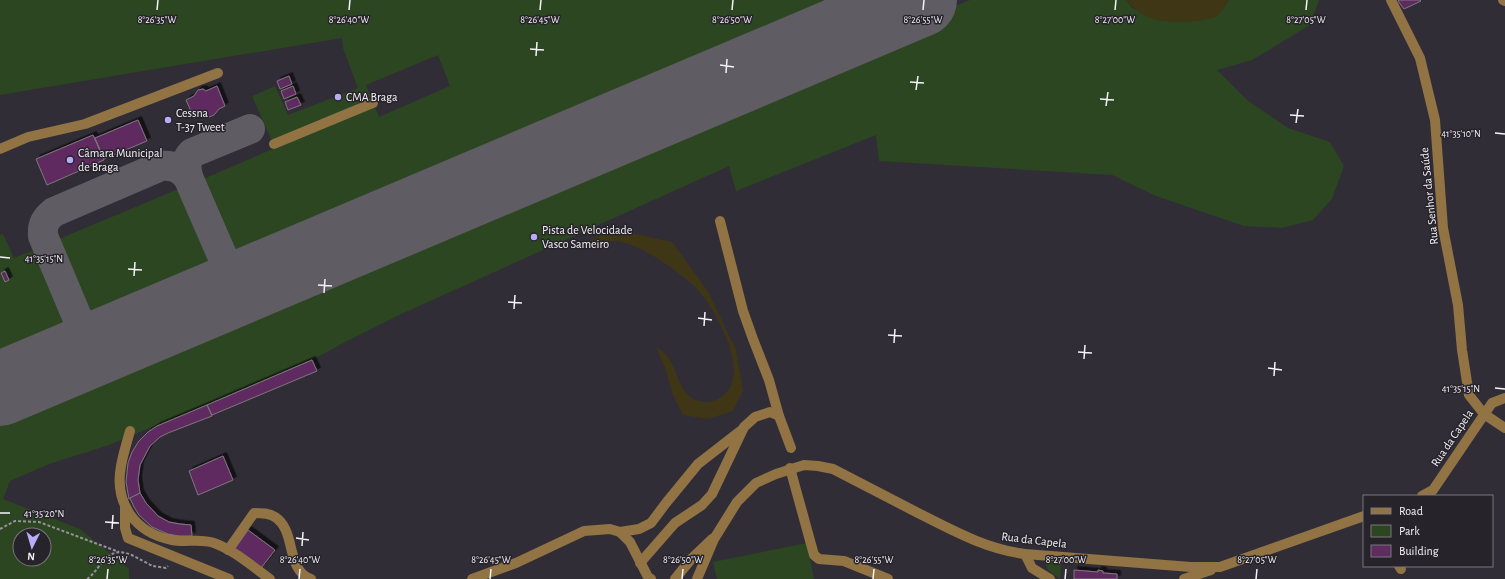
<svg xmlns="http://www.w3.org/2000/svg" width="1505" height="579" font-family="'Alegreya Sans',sans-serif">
<defs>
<filter id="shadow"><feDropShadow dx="3.5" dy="-3.5" stdDeviation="0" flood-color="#0009"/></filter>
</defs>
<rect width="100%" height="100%" fill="#312d36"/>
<g fill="#2c4622" fill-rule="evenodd">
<path d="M0 0H869L244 265H237L233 259 201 187 200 182 203 179 275 148 252 96 275 86 288 115 358 88 343 48 342 38 0 95ZM438 55 450 86 379 117 366 85Z"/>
<path d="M970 0H1126L1133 9 1217 16 1229 0H1319L1310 25 1252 60 1217 70 1247 100 1288 128 1330 142 1344 166 1332 199 1313 220 1282 228 1244 226 1156 196 1112 175 879 161 876 135 736 191 729 166 399 315 349 340 312 360 109 445 49 464 10 481 3 499 80 529 129 569V579H0V409L473 208ZM20 535H44V559H20Z"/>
<path d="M181 189 186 191 219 266 220 272 217 276 99 327 92 326 89 323 55 248 56 243 59 239 176 190Z"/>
<path d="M3 234 14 258 34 250 41 253 72 325 73 333 70 338 0 368V235Z"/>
<path d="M807 543 814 579H717L713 562Z"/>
<path d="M1049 561 1061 562 1060 579 1048 570 1046 565Z"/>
</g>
<g fill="#3f3616">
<path d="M1126 0H1229C1227 5 1222 11 1218 15 1208 23 1170 23 1157 20 1145 17 1133 9 1126 0Z"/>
<path d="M613 229 672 242 707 290 736 350 743 391 733 411 708 419 683 415 673 395 664 365 656 347C659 349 664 352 667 356 678 369 678 392 694 399 701 403 711 403 718 399 756 380 716 308 696 288 680 272 634 239 612 241 604 241 596 245 588 246L584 243Z"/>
</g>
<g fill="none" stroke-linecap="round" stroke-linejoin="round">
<g stroke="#605c64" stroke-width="30">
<path d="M250 129 192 153C185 160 186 168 188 177L231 276 239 283H251"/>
<path d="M105 344 91 343 85 336 43 236C42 225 45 219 54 212L161 166C173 165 180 168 188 177"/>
</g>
<path stroke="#605c64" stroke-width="74" d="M0 389 920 0"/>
</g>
<g fill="#5f2c5f" stroke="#7f767e" filter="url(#shadow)">
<path d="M1399 0H1420L1421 1 1404 9 1398 1Z"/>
<path d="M289 76 292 84 280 89 277 81Z"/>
<path d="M217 86 225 106 219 109 214 115 209 117 199 116 194 118 186 100 194 96 198 90 203 89 206 91Z"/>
<path d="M293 86 296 94 284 99 281 91Z"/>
<path d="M297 97 301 105 288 110 285 102Z"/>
<path d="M138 120 147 141 104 159 95 138Z"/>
<path d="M93 135 104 160 47 185 36 159Z"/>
<path d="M5 271 9 280 5 282 1 273Z"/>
<path d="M312 360 317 371 212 415 207 405Z"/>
<path d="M207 405 212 416 168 433 160 437 150 446 140 465 138 480 140 493 129 499 126 482 128 463 132 452 139 441 148 432 157 426Z"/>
<path d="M223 456 233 480 198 495 189 471Z"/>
<path d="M140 493 146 503 158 516 169 522 180 524 191 525 192 536H179L168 534 152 527 139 515 134 507 130 498Z"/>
<path d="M248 530 275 550 261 568 234 550Z"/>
<path d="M1074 570 1098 572V570L1103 571V573L1117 574V579H1074Z"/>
</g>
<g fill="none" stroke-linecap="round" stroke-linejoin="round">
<g stroke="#959299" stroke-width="2" stroke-dasharray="3 2" stroke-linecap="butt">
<path d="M0 529 15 521 39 522 119 552"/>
<path d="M87 579C96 573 100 562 109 556 123 545 140 561 153 566 157 567 162 567 166 568L168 566"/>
</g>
<g stroke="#917344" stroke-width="10">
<path d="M1391 0 1420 58 1435 120 1443 228 1458 305 1462 350 1469 395 1484 414 1505 428"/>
<path d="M1503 0 1505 1"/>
<path d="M274 144 373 103"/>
<path d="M0 149 28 137 85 124 218 73"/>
<path d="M720 221 743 311 753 339 769 380 779 416"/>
<path d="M130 431C127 442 123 454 121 466 114 503 135 533 172 540 186 543 200 538 214 543 234 550 253 567 270 579"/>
<path d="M790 468 814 555 819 559 844 561 888 579"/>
<path d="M1422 496 1433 490 1492 403 1505 398"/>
<path d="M125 507V528L128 538 229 579"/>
<path d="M620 532 639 529 651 523 666 503 698 464 743 429"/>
<path d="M228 550 254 513C261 513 269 513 275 517 297 531 285 570 311 579"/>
<path d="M1025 554 1032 568 1050 579"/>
<path d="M640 563 675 523 702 505 712 494 744 427 755 417 770 412 779 416 791 448"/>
<path d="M1399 566 1401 569"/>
<path d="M472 579 516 563 584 531 610 529 620 532 630 542 648 577 651 579"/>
<path d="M675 579 692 558 712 539"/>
<path d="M697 579 714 539 737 502 756 483 776 474 804 465 818 466 833 469C862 484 891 499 920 514 954 531 986 549 1025 554L1191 567H1220L1364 516"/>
<path d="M1184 579 1211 570"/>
</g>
</g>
<path fill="none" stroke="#f5f3f8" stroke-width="1.5" d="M157 10 158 0M349 10 350 0M540 10 541 0M732 10 733 0M923 10 924 0M1115 10 1116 0M1306 10 1307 0M530 49 544 50M536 56 537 42M720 65 734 67M726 73 727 59M910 82 924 83M916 90 918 76M1100 99 1114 100M1106 106 1108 92M1290 115 1304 116M1296 123 1298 109M1495 133 1505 134M0 257 10 258M128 269 142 270M134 276 135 262M318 285 332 286M324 293 325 279M508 302 522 303M514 309 515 295M698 318 712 320M704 326 705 312M888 335 902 336M894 343 895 329M1078 352 1092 353M1084 359 1085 345M1268 368 1282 370M1274 376 1275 362M1495 388 1505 389M0 513H10M105 522 119 523M112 529 113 515M296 538 309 540M302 546 303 532M107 579 108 569M299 579 300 569M490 579 491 569M682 579 683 569M873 579 874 569M1065 579 1066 569M1256 579 1257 569"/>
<g fill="#b8abf7" stroke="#27232b" stroke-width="1.5">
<circle cx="338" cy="97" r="4"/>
<circle cx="168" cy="120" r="4"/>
<circle cx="70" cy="160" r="4"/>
<circle cx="534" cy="237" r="4"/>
</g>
<g text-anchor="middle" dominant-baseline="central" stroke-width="3" stroke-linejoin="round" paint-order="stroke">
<g font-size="12" fill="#f5f3f8" stroke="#27232b" text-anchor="start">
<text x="346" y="97">CMA Braga</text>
<text x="176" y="113">Cessna<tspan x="176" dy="14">T-37 Tweet</tspan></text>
<text x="78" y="153">Câmara Municipal<tspan x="78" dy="14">de Braga</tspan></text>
<text x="542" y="230">Pista de Velocidade<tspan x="542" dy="14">Vasco Sameiro</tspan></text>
</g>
<g font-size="12" fill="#f5f3f8" stroke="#27232b">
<text transform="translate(1429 196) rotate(-96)">Rua Senhor da Saúde</text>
<text transform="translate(1452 438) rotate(-56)">Rua da Capela</text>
<text transform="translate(1034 540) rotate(7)">Rua da Capela</text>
</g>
</g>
<g font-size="10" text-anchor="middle" fill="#f5f3f8" stroke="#27232b" stroke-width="3" stroke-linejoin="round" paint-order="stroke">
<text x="1115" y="23">8°27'00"W</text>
<text x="157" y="23">8°26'35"W</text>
<text x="349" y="23">8°26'40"W</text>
<text x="540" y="23">8°26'45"W</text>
<text x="732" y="23">8°26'50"W</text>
<text x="923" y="23">8°26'55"W</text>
<text x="1306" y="23">8°27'05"W</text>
<text x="1461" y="137">41°35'10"N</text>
<text x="44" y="262">41°35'15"N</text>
<text x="1461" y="392">41°35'15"N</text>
<text x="44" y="517">41°35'20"N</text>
<text x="108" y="563">8°26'35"W</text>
<text x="300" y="563">8°26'40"W</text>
<text x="491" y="563">8°26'45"W</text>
<text x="683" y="563">8°26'50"W</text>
<text x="874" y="563">8°26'55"W</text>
<text x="1066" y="563">8°27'00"W</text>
<text x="1257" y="563">8°27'05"W</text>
</g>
<rect x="1363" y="495" width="130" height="72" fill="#27232b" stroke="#79767d"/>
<rect x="1371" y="508" width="20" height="6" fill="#917344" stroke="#79767d"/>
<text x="1399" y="515" font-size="12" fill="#f5f3f8">Road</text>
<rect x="1371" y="525" width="20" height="12" fill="#2c4622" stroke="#79767d"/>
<text x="1399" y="535" font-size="12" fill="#f5f3f8">Park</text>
<rect x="1371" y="545" width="20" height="12" fill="#5f2c5f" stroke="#79767d"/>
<text x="1399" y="555" font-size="12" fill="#f5f3f8">Building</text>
<g transform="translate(32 547) rotate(185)"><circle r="19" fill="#27232b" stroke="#79767d"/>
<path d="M0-3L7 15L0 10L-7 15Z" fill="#b8abf7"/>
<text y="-6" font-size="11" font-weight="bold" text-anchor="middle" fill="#f5f3f8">N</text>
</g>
</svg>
